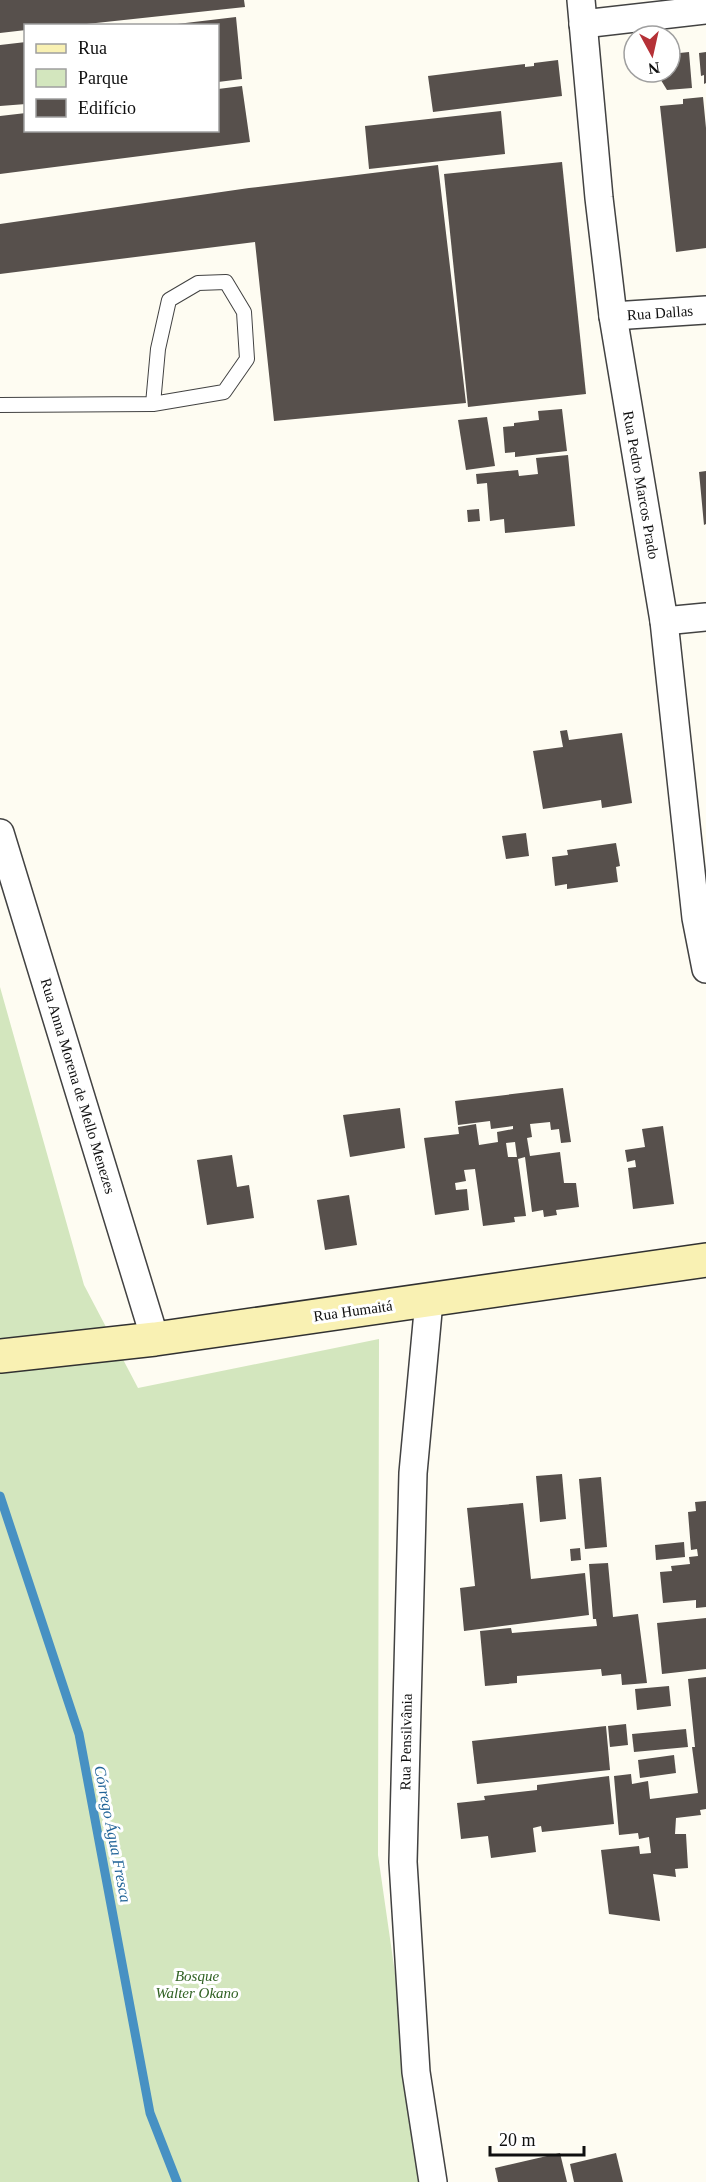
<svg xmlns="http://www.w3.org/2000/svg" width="706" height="2182" font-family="Georgia,serif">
<rect width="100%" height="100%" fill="#fefcf2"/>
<path fill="#d3e6be" d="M0 987 84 1285 138 1388 379 1339 378 1855 425 2182H0Z"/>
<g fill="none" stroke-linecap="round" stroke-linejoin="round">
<path stroke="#4791c3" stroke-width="9" d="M0 1496 79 1734 150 2113 177 2182"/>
</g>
<g fill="#57504c" fill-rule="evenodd">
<path d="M0 0H244L245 7 68 26H26V30L0 33Z"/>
<path d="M236 17 242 79 218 82V26L177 24Z"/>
<path d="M26 42V104L0 106V45Z"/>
<path d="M689 52 692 88 667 90 656 72H670V54Z"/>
<path d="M706 52V83L704 84V75L701 76 699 53Z"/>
<path d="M558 60 562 96 433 112 428 76 525 64V67L534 66V63Z"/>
<path d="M242 86 250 142 0 174V116L26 113V130H218V89Z"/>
<path d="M703 97 706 128V248L676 252 660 106 683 104V99Z"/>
<path d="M501 111 505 154 369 169 365 126Z"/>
<path d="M562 162 586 394 468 407 444 174Z"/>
<path d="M438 165 466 403 274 421 255 242 0 274V224L249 188Z"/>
<path d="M562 409 567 451 515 457V452L505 453 503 427 514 426V423L539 420 538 411Z"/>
<path d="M487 417 495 466 466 470 458 420Z"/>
<path d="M568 455 575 526 505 533 504 519 490 521 487 483 477 484 476 474 518 470 519 476 538 474 536 458Z"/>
<path d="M706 471V524L704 525 699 472Z"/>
<path d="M479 509 480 521 468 522 467 510Z"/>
<path d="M567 730 569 740 622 733 632 803 602 808 601 800 543 809 533 751 563 747 560 731Z"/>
<path d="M526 833 529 856 506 859 502 836Z"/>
<path d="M616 843 620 866 616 867 618 882 567 889V884L555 886 552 857 568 855 567 850Z"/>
<path d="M563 1088 571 1142 561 1143 559 1129 551 1130 550 1122 530 1124 532 1137 527 1138 530 1156 560 1152 564 1183H576L579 1207 556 1210 557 1215 544 1217 543 1210 532 1212 525 1157 518 1159 526 1216 514 1217 515 1222 483 1226 475 1169 464 1170 466 1181 455 1183 456 1190 467 1189 469 1210 435 1215 424 1138 459 1134 458 1127 476 1124 479 1145 498 1142 497 1132 513 1129V1126L491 1129 490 1121 458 1125 455 1101ZM515 1142 517 1157H508L506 1143Z"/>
<path d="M400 1108 405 1148 350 1157 343 1115Z"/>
<path d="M663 1126 674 1204 633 1209 628 1168 636 1167 635 1160 627 1162 625 1150 645 1147 642 1129Z"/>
<path d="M232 1155 237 1187 249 1185 254 1218 207 1225 197 1160Z"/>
<path d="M349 1195 357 1245 325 1250 317 1200Z"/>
<path d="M562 1474 566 1519 540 1522 536 1476Z"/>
<path d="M601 1477 607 1547 585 1549 579 1479Z"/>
<path d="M706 1501V1607L696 1608V1600L663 1603 660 1572 672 1571 671 1566 690 1564 689 1557 698 1556 697 1549 691 1550 688 1512 696 1511 695 1502Z"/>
<path d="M523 1503 531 1579 585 1573 589 1615 464 1631 460 1588 475 1586 467 1508Z"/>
<path d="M684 1542 685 1557 656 1560 655 1545Z"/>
<path d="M580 1548 581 1560 571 1561 570 1549Z"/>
<path d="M608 1563 613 1617 638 1614 647 1683 622 1685 621 1674 602 1676 601 1669 517 1676V1683L485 1686 480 1631 511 1628 512 1633 597 1626 596 1619H593L589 1564Z"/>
<path d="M706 1618V1669L662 1674 657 1623Z"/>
<path d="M706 1677V1809L700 1810 701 1815 676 1818 675 1834H686L688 1868 675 1869 676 1877 653 1874 660 1921 609 1914 601 1850 639 1846 640 1854 651 1853 649 1837 639 1839 638 1833 619 1835 614 1776 631 1774 632 1784 648 1781 650 1799 698 1793 692 1747H695L688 1679Z"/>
<path d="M669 1686 671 1706 637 1710 635 1689Z"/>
<path d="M626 1724 628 1745 610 1747 608 1726Z"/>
<path d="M606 1726 610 1770 477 1784 472 1741Z"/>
<path d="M686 1729 688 1747 634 1752 632 1734Z"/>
<path d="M674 1755 676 1773 640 1778 638 1760Z"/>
<path d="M609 1776 614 1824 542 1832 541 1826 533 1828 536 1852 491 1858 488 1836 461 1839 457 1803 485 1800 484 1796 537 1790V1785Z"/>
<path d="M560 2153 567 2182H498L495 2168Z"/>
<path d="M616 2153 623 2182H574L570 2164Z"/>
</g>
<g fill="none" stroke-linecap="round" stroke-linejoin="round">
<g stroke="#424242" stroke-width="16">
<path id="lane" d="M0 405 153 404 224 392 247 359 244 312 226 282 198 283 169 300 158 349 153 404"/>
</g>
<g stroke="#424242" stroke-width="30">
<g id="street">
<path d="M581 0 599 198 613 316 664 621 696 918 706 969"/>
<path d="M583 24 706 10"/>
<path d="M613 316 706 310"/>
<path d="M664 621 706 617"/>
<path d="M0 833 155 1339"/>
<path d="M429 1301 413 1473 403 1862 416 2072 433 2182"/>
</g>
</g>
<g stroke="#313131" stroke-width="36">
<path id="secondary" d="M0 1356 155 1339 706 1260"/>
</g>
<use href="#lane" stroke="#fff" stroke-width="14"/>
<use href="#street" stroke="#fff" stroke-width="27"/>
<use href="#secondary" stroke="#f9f1b3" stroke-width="33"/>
</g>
<g text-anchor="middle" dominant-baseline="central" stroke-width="6" stroke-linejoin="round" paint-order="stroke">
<g font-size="15" fill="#0f0f0f" stroke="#fff">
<text transform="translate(660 313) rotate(-4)">Rua Dallas</text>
<text transform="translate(641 485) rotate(80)">Rua Pedro Marcos Prado</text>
<text transform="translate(78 1086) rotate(73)">Rua Anna Morena de Mello Menezes</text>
<text transform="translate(353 1311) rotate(-8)">Rua Humaitá</text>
<text transform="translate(406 1742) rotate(-89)">Rua Pensilvânia</text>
</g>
<g font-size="15" font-style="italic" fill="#316224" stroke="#fff">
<text x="197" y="1976">Bosque<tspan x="197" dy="17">Walter Okano</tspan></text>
</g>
<g font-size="16" font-style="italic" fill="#216498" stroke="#fff">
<text transform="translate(113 1834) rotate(79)">Córrego Água Fresca</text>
</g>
</g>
<rect x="24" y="24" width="195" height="108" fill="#ffffff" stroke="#9f9f9f" stroke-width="1.5"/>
<rect x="36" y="44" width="30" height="9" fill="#f9f1b3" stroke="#9f9f9f" stroke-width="1.5"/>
<text x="78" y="54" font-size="18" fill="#0f0f0f">Rua</text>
<rect x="36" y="69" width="30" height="18" fill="#d3e6be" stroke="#9f9f9f" stroke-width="1.5"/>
<text x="78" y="84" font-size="18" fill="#0f0f0f">Parque</text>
<rect x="36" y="99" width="30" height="18" fill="#57504c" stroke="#9f9f9f" stroke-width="1.5"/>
<text x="78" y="114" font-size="18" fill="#0f0f0f">Edifício</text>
<g transform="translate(652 54) rotate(172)"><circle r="28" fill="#ffffff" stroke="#9f9f9f" stroke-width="1.5"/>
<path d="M0-4.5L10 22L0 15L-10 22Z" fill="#b53137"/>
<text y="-9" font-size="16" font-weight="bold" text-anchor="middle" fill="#0f0f0f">N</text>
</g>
<path d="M490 2146v9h94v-9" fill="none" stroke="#0f0f0f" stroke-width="3"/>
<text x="499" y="2146" font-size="18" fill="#0f0f0f" stroke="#ffffff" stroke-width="4.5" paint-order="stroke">20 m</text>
</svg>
